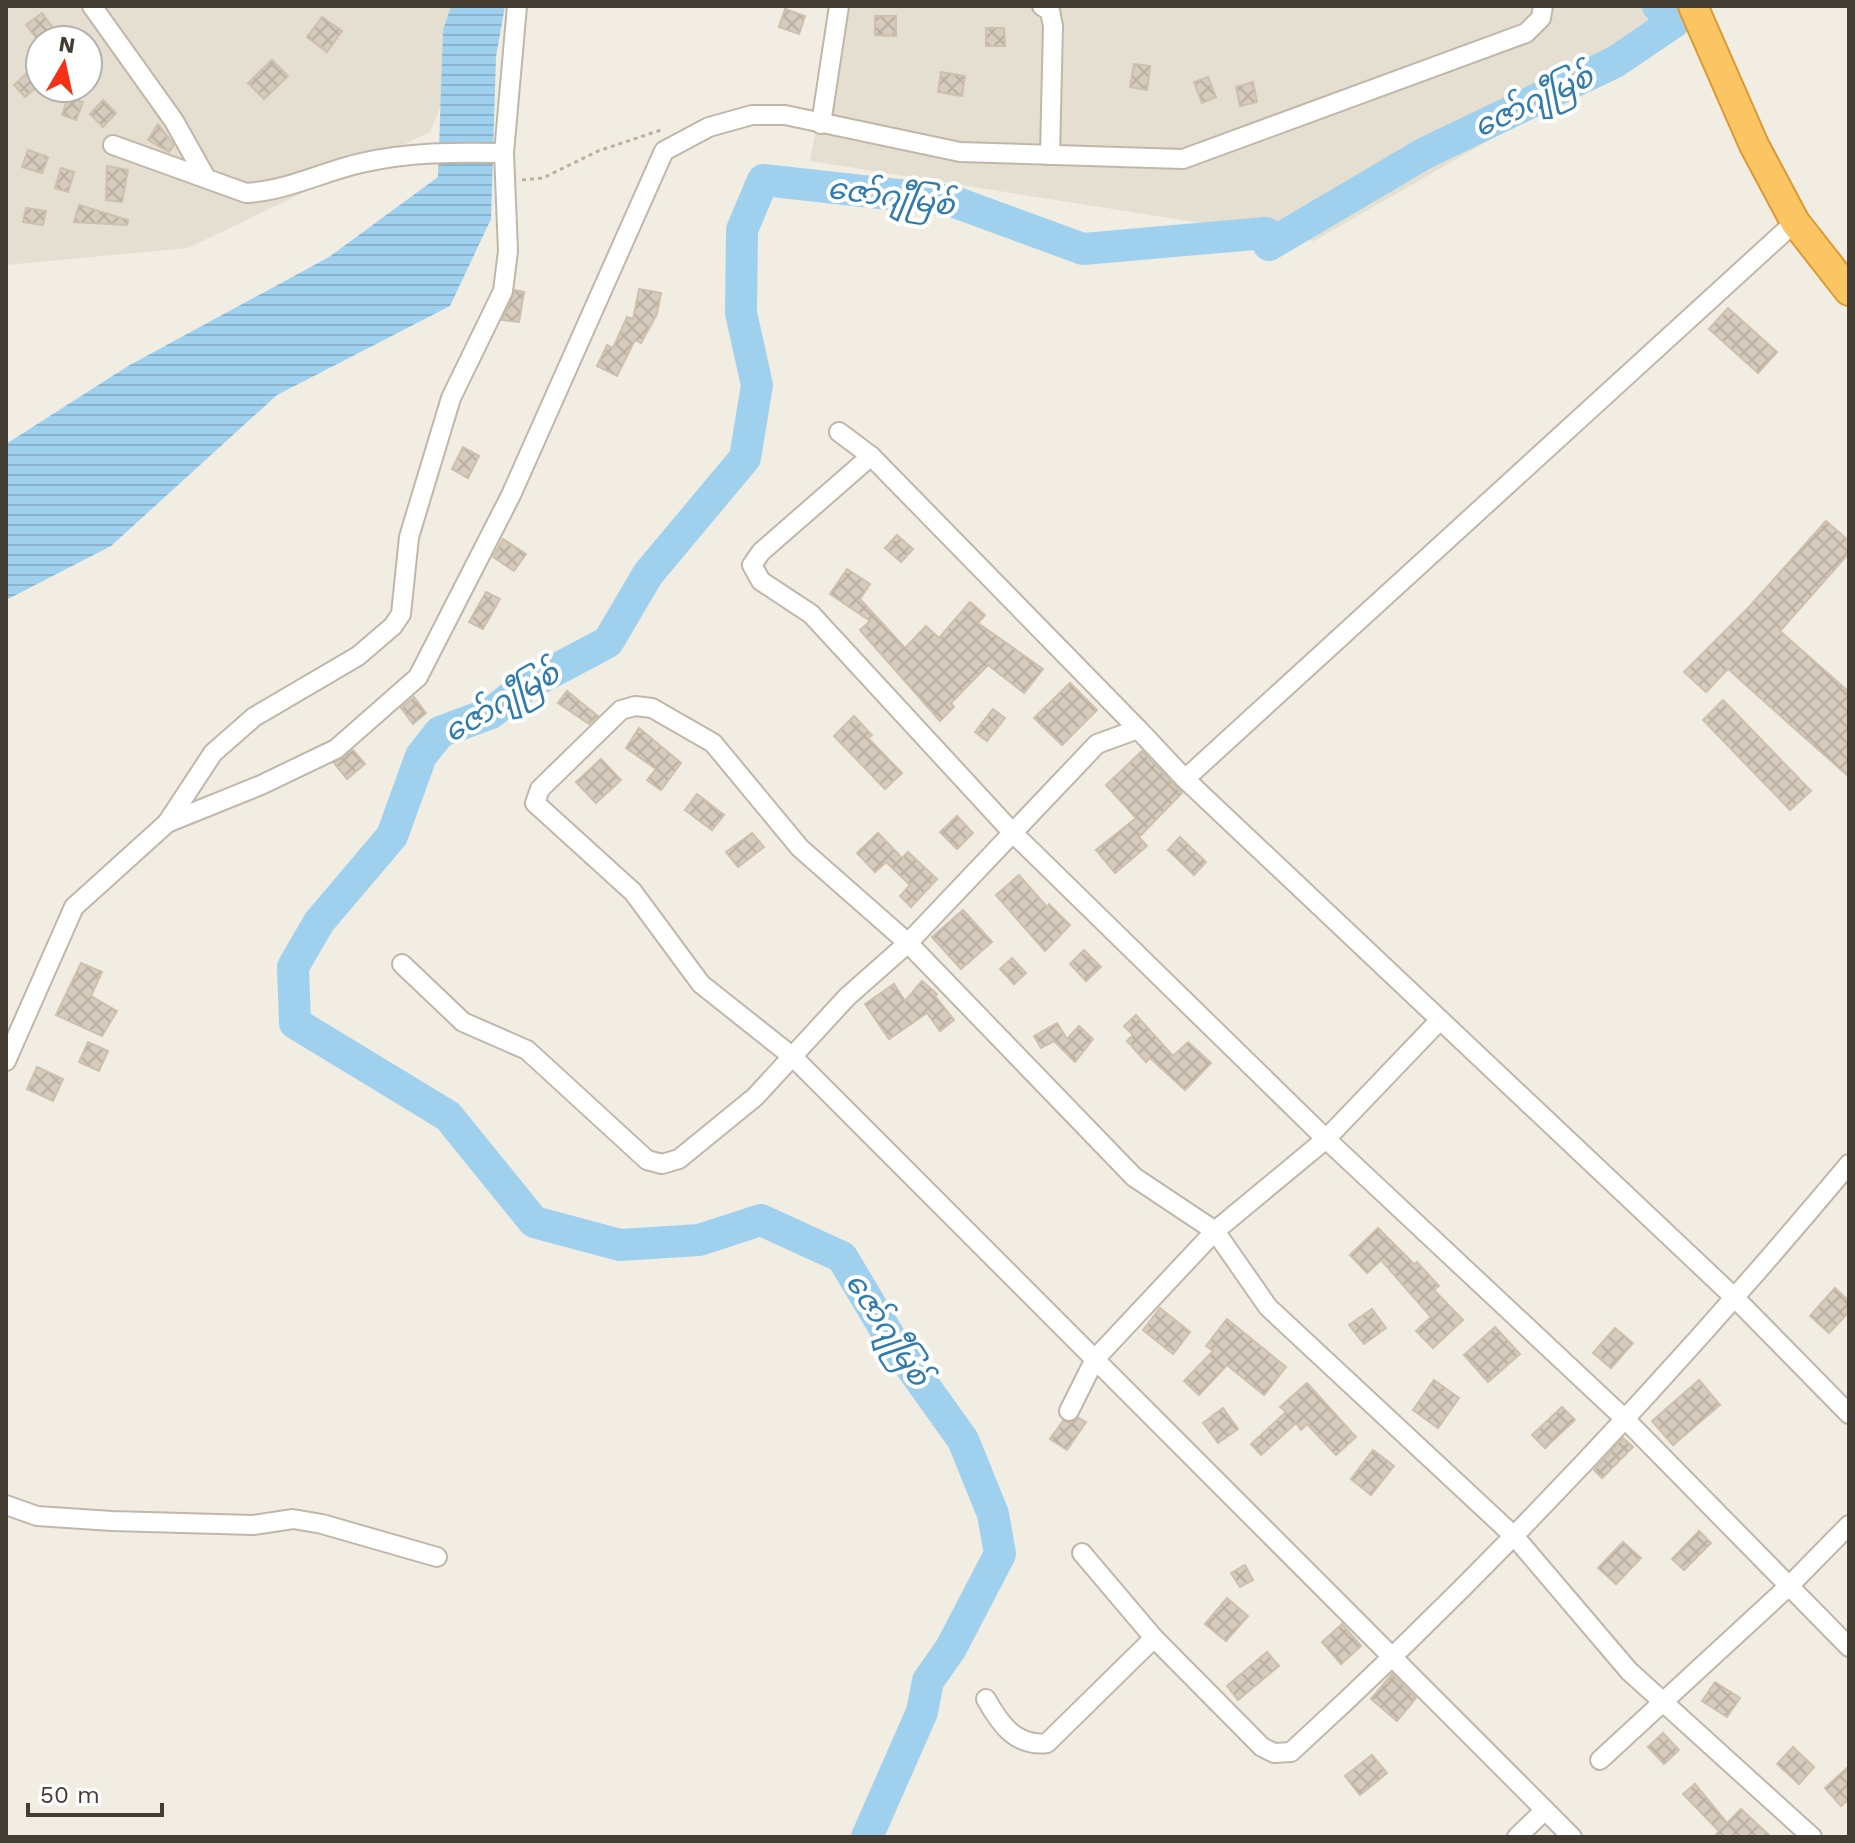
<svg xmlns="http://www.w3.org/2000/svg" width="1855" height="1843" font-family="'Work Sans','Noto Sans Myanmar',sans-serif">
<defs>
<pattern id="water-rules" width="6" height="5" patternUnits="userSpaceOnUse" patternTransform="scale(2)"><rect width="6" height="5" fill="#9fd1ef"/><path d="M0 2.5h6" fill="none" stroke="#8ab4ce"/></pattern>
<pattern id="building-cross-hatch" width="8" height="8" patternUnits="userSpaceOnUse" patternTransform="scale(2)"><rect width="8" height="8" fill="#d6cbbc"/><path d="M0 0l8 8M0 8l8-8" fill="none" stroke="#b9afa2"/></pattern>
</defs>
<rect width="100%" height="100%" fill="#f1ede3"/>
<g fill="#e5dfd1" fill-rule="evenodd">
<path d="M6 6H483L430 132 188 248 6 265ZM40 40H88V88H40Z"/>
<path d="M839 6H1696L1559 100 1314 241 810 161Z"/>
</g>
<path fill="url(#water-rules)" d="M451 6H505L496 57 491 219 450 306 277 395 111 546 6 600V444L128 366 329 257 438 177 443 30Z"/>
<g fill="none" stroke-linecap="round" stroke-linejoin="round">
<path stroke="#9fd1ef" stroke-width="32" d="M867 1837 922 1712 928 1681 951 1648 1000 1554 993 1514 963 1440 891 1339 842 1257 761 1220 699 1240 620 1245 534 1222 448 1116 295 1023 293 967 319 922 392 836 421 756 440 732 491 713 525 686 608 642 648 574 745 458 757 385 741 313 742 230 763 180 952 201 1083 249 1266 233 1269 245 1425 153 1615 62 1674 22 1658 6"/>
</g>
<g fill="url(#building-cross-hatch)" stroke="#cdc0ac" stroke-width="2">
<path d="M785 9 805 16 799 34 779 27Z"/>
<path d="M42 13 53 28 37 39 26 25Z"/>
<path d="M875 16H896V36L875 35Z"/>
<path d="M322 17 342 31 327 52 307 37Z"/>
<path d="M986 28H1004L1005 46H986Z"/>
<path d="M272 60 288 76 264 99 248 83Z"/>
<path d="M1134 64 1150 66 1147 90 1130 87Z"/>
<path d="M28 72 40 84 25 97 14 85Z"/>
<path d="M941 72 965 76 962 96 938 92Z"/>
<path d="M1208 77 1216 97 1202 103 1194 82Z"/>
<path d="M1253 82 1257 102 1240 106 1236 87Z"/>
<path d="M68 97 83 102 76 120 62 115Z"/>
<path d="M103 100 116 113 103 127 90 114Z"/>
<path d="M158 124 174 145 169 152 148 140Z"/>
<path d="M28 150 48 157 42 173 22 167Z"/>
<path d="M107 166 128 170 122 202 106 200Z"/>
<path d="M61 168 74 172 68 192 55 188Z"/>
<path d="M79 205 128 220 127 225 74 222Z"/>
<path d="M26 208 46 211 43 225 23 222Z"/>
<path d="M639 289 661 293 657 314 641 343 635 340 617 376 597 366 607 345 613 348 627 317 633 319Z"/>
<path d="M515 290 524 292 519 322 502 320Z"/>
<path d="M1728 308 1777 352 1758 373 1709 329Z"/>
<path d="M463 447 479 456 468 478 452 469Z"/>
<path d="M1826 521 1849 541V553L1780 631 1849 692V777L1728 669 1706 692 1684 672 1749 607Z"/>
<path d="M897 535 913 549 901 562 885 548Z"/>
<path d="M503 539 526 554 514 571 493 557Z"/>
<path d="M847 569 870 584 860 599 905 648 926 626 939 638 970 602 985 615 978 623 1043 669 1024 693 988 665 951 703 954 707 940 721 860 630 870 621 830 594Z"/>
<path d="M486 592 500 599 483 629 469 622Z"/>
<path d="M1070 683 1097 710 1062 745 1034 718Z"/>
<path d="M567 691 598 716 589 724 558 703Z"/>
<path d="M414 697 426 713 413 724 401 708Z"/>
<path d="M1723 700 1811 791 1790 810 1703 720Z"/>
<path d="M993 709 1005 718 987 741 975 732Z"/>
<path d="M854 716 872 735 868 738 902 773 885 789 834 736Z"/>
<path d="M639 728 681 763 661 790 647 780 656 769 626 748Z"/>
<path d="M353 750 365 764 347 779 334 763Z"/>
<path d="M1142 751 1182 793 1139 837 1147 846 1115 873 1096 850 1136 818 1106 785Z"/>
<path d="M601 759 621 780 596 803 576 782Z"/>
<path d="M697 794 724 815 712 830 685 810Z"/>
<path d="M957 816 973 833 957 849 940 832Z"/>
<path d="M752 833 764 847 738 867 726 852Z"/>
<path d="M878 833 902 858 908 852 937 879 911 907 900 896 910 885 886 862 875 872 857 853Z"/>
<path d="M1180 837 1206 862 1194 875 1168 850Z"/>
<path d="M1019 875 1047 907 1049 904 1070 925 1045 951 996 895Z"/>
<path d="M963 910 992 942 961 969 932 937Z"/>
<path d="M1084 950 1101 967 1086 981 1070 964Z"/>
<path d="M1012 958 1026 973 1014 984 1000 969Z"/>
<path d="M81 963 102 972 91 996 117 1011 102 1036 56 1015Z"/>
<path d="M922 981 937 994 935 996 954 1020 940 1031 927 1013 889 1039 865 1004 894 984 905 1001Z"/>
<path d="M1136 1015 1173 1056 1188 1042 1211 1063 1185 1090 1150 1058 1146 1062 1127 1041 1133 1035 1124 1026Z"/>
<path d="M1057 1023 1067 1039 1079 1026 1093 1039 1075 1062 1054 1041 1041 1048 1034 1036Z"/>
<path d="M88 1042 108 1051 99 1071 79 1062Z"/>
<path d="M37 1067 63 1079 53 1101 27 1089Z"/>
<path d="M1378 1228 1414 1264 1417 1262 1439 1286 1434 1290 1463 1320 1433 1348 1416 1331 1431 1317 1381 1260 1367 1273 1350 1255Z"/>
<path d="M1835 1288 1849 1301V1312L1829 1333 1810 1316Z"/>
<path d="M1160 1308 1190 1332 1173 1354 1143 1330Z"/>
<path d="M1372 1309 1386 1328 1364 1344 1349 1325Z"/>
<path d="M1227 1319 1286 1367 1264 1395 1227 1365 1199 1395 1184 1381 1213 1351 1206 1346Z"/>
<path d="M1495 1327 1520 1354 1488 1382 1464 1355Z"/>
<path d="M1615 1328 1633 1343 1611 1368 1593 1353Z"/>
<path d="M1434 1380 1459 1398 1438 1428 1413 1410Z"/>
<path d="M1699 1380 1720 1405 1673 1445 1652 1421Z"/>
<path d="M1307 1383 1356 1437 1336 1455 1307 1424 1301 1430 1296 1423 1261 1455 1251 1444 1286 1412 1280 1407Z"/>
<path d="M1562 1407 1575 1420 1545 1448 1532 1435Z"/>
<path d="M1223 1408 1238 1429 1218 1443 1203 1423Z"/>
<path d="M1079 1418 1086 1422 1067 1450 1050 1439 1063 1421 1070 1423Z"/>
<path d="M1623 1438 1633 1447 1602 1478 1594 1470Z"/>
<path d="M1373 1450 1394 1466 1371 1495 1351 1479Z"/>
<path d="M1699 1531 1711 1543 1684 1570 1672 1559Z"/>
<path d="M1623 1542 1641 1558 1616 1584 1598 1568Z"/>
<path d="M1245 1565 1253 1580 1240 1587 1231 1573Z"/>
<path d="M1227 1598 1248 1616 1226 1641 1205 1624Z"/>
<path d="M1342 1624 1361 1646 1341 1664 1322 1642Z"/>
<path d="M1267 1652 1279 1666 1238 1700 1227 1686Z"/>
<path d="M1392 1674 1416 1698 1397 1721 1371 1699Z"/>
<path d="M1715 1682 1740 1698 1727 1717 1702 1701Z"/>
<path d="M1663 1733 1679 1750 1664 1764 1648 1747Z"/>
<path d="M1793 1747 1814 1767 1799 1784 1777 1764Z"/>
<path d="M1372 1755 1387 1773 1360 1795 1345 1776Z"/>
<path d="M1849 1766V1799L1841 1806 1825 1788Z"/>
<path d="M1695 1784 1727 1823 1741 1809 1771 1837H1714L1719 1831 1683 1794Z"/>
</g>
<g fill="none" stroke-linecap="round" stroke-linejoin="round">
<g stroke="#c0b7a9" stroke-width="22">
<g id="minor">
<path d="M92 6 174 121 206 178"/>
<path d="M1042 6 1050 11 1053 26 1050 155"/>
<path d="M821 124 839 6"/>
<path d="M113 145 246 193C286 191 322 172 361 163 409 152 454 152 504 153"/>
<path d="M839 432 871 456 1138 729"/>
<path d="M871 456 761 552 752 565 761 581 811 614 1013 833 1326 1139 1625 1419 1849 1647"/>
<path d="M1185 779 1795 222"/>
<path d="M167 823 213 753 254 717 358 656 393 626 401 614 409 537 451 398 503 291 508 251 504 153 517 6"/>
<path d="M402 964 463 1022 527 1050 647 1160 662 1164 679 1159 755 1097 847 997 908 943 1097 744 1138 729 1185 779 1736 1299 1849 1414"/>
<path d="M6 1061 74 907 167 823 261 785 336 749 418 677 511 495 664 151 709 127 752 115H785L960 152 1183 159 1526 33 1541 18 1543 6"/>
<path d="M1069 1411 1095 1359 1215 1231 1326 1139 1440 1020"/>
<path d="M6 1505 37 1516 112 1521 253 1525 293 1519 322 1524 437 1557"/>
<path d="M1082 1553 1154 1638 1262 1747 1274 1753 1291 1752C1491 1569 1675 1372 1849 1164"/>
<path d="M986 1699C1000 1724 1016 1747 1047 1743L1154 1638"/>
<path d="M1600 1760 1789 1586 1849 1525"/>
<path d="M1517 1837 1545 1810"/>
<path d="M1572 1837 793 1057 701 984 633 892 535 803 540 789 621 710 635 706 652 708 713 743 800 848 908 943 1134 1177 1215 1231 1268 1307 1515 1537 1629 1671 1812 1837"/>
</g>
</g>
<g stroke="#db9934" stroke-width="32">
<path id="highway" d="M1693 6 1754 145 1795 222 1849 291"/>
</g>
<path stroke="#beaf98" stroke-width="3" stroke-dasharray="4 4" stroke-linecap="butt" d="M522 180 543 178 598 151 664 129"/>
<use href="#minor" stroke="#fff" stroke-width="18"/>
<use href="#highway" stroke="#fcc564" stroke-width="28"/>
</g>
<g text-anchor="middle" dominant-baseline="central" stroke-width="8" stroke-linejoin="round" paint-order="stroke">
<g font-size="30" font-style="italic" fill="#2f7bad" stroke="#fff">
<text transform="translate(1533 101) rotate(-25)">ဇော်ဂျီမြစ်</text>
<text transform="translate(891 196) rotate(8)">ဇော်ဂျီမြစ်</text>
<text transform="translate(501 702) rotate(-30)">ဇော်ဂျီမြစ်</text>
<text transform="translate(888 1329) rotate(57)">ဇော်ဂျီမြစ်</text>
</g>
</g>
<rect width="1855" height="1843" fill="none" stroke="#433d34" stroke-width="16"/>
<g transform="translate(64 64) rotate(9)"><circle r="38" fill="#ffffff" stroke="#b4b1ae" stroke-width="2"/>
<path d="M0-6L14 30L0 20L-14 30Z" fill="#f73015"/>
<text y="-12" font-size="22" font-weight="bold" text-anchor="middle" fill="#433d34">N</text>
</g>
<path d="M28 1803v12h134v-12" fill="none" stroke="#433d34" stroke-width="4"/>
<text x="40" y="1803" font-size="24" fill="#433d34" stroke="#ffffff" stroke-width="6" paint-order="stroke">50 m</text>
</svg>
